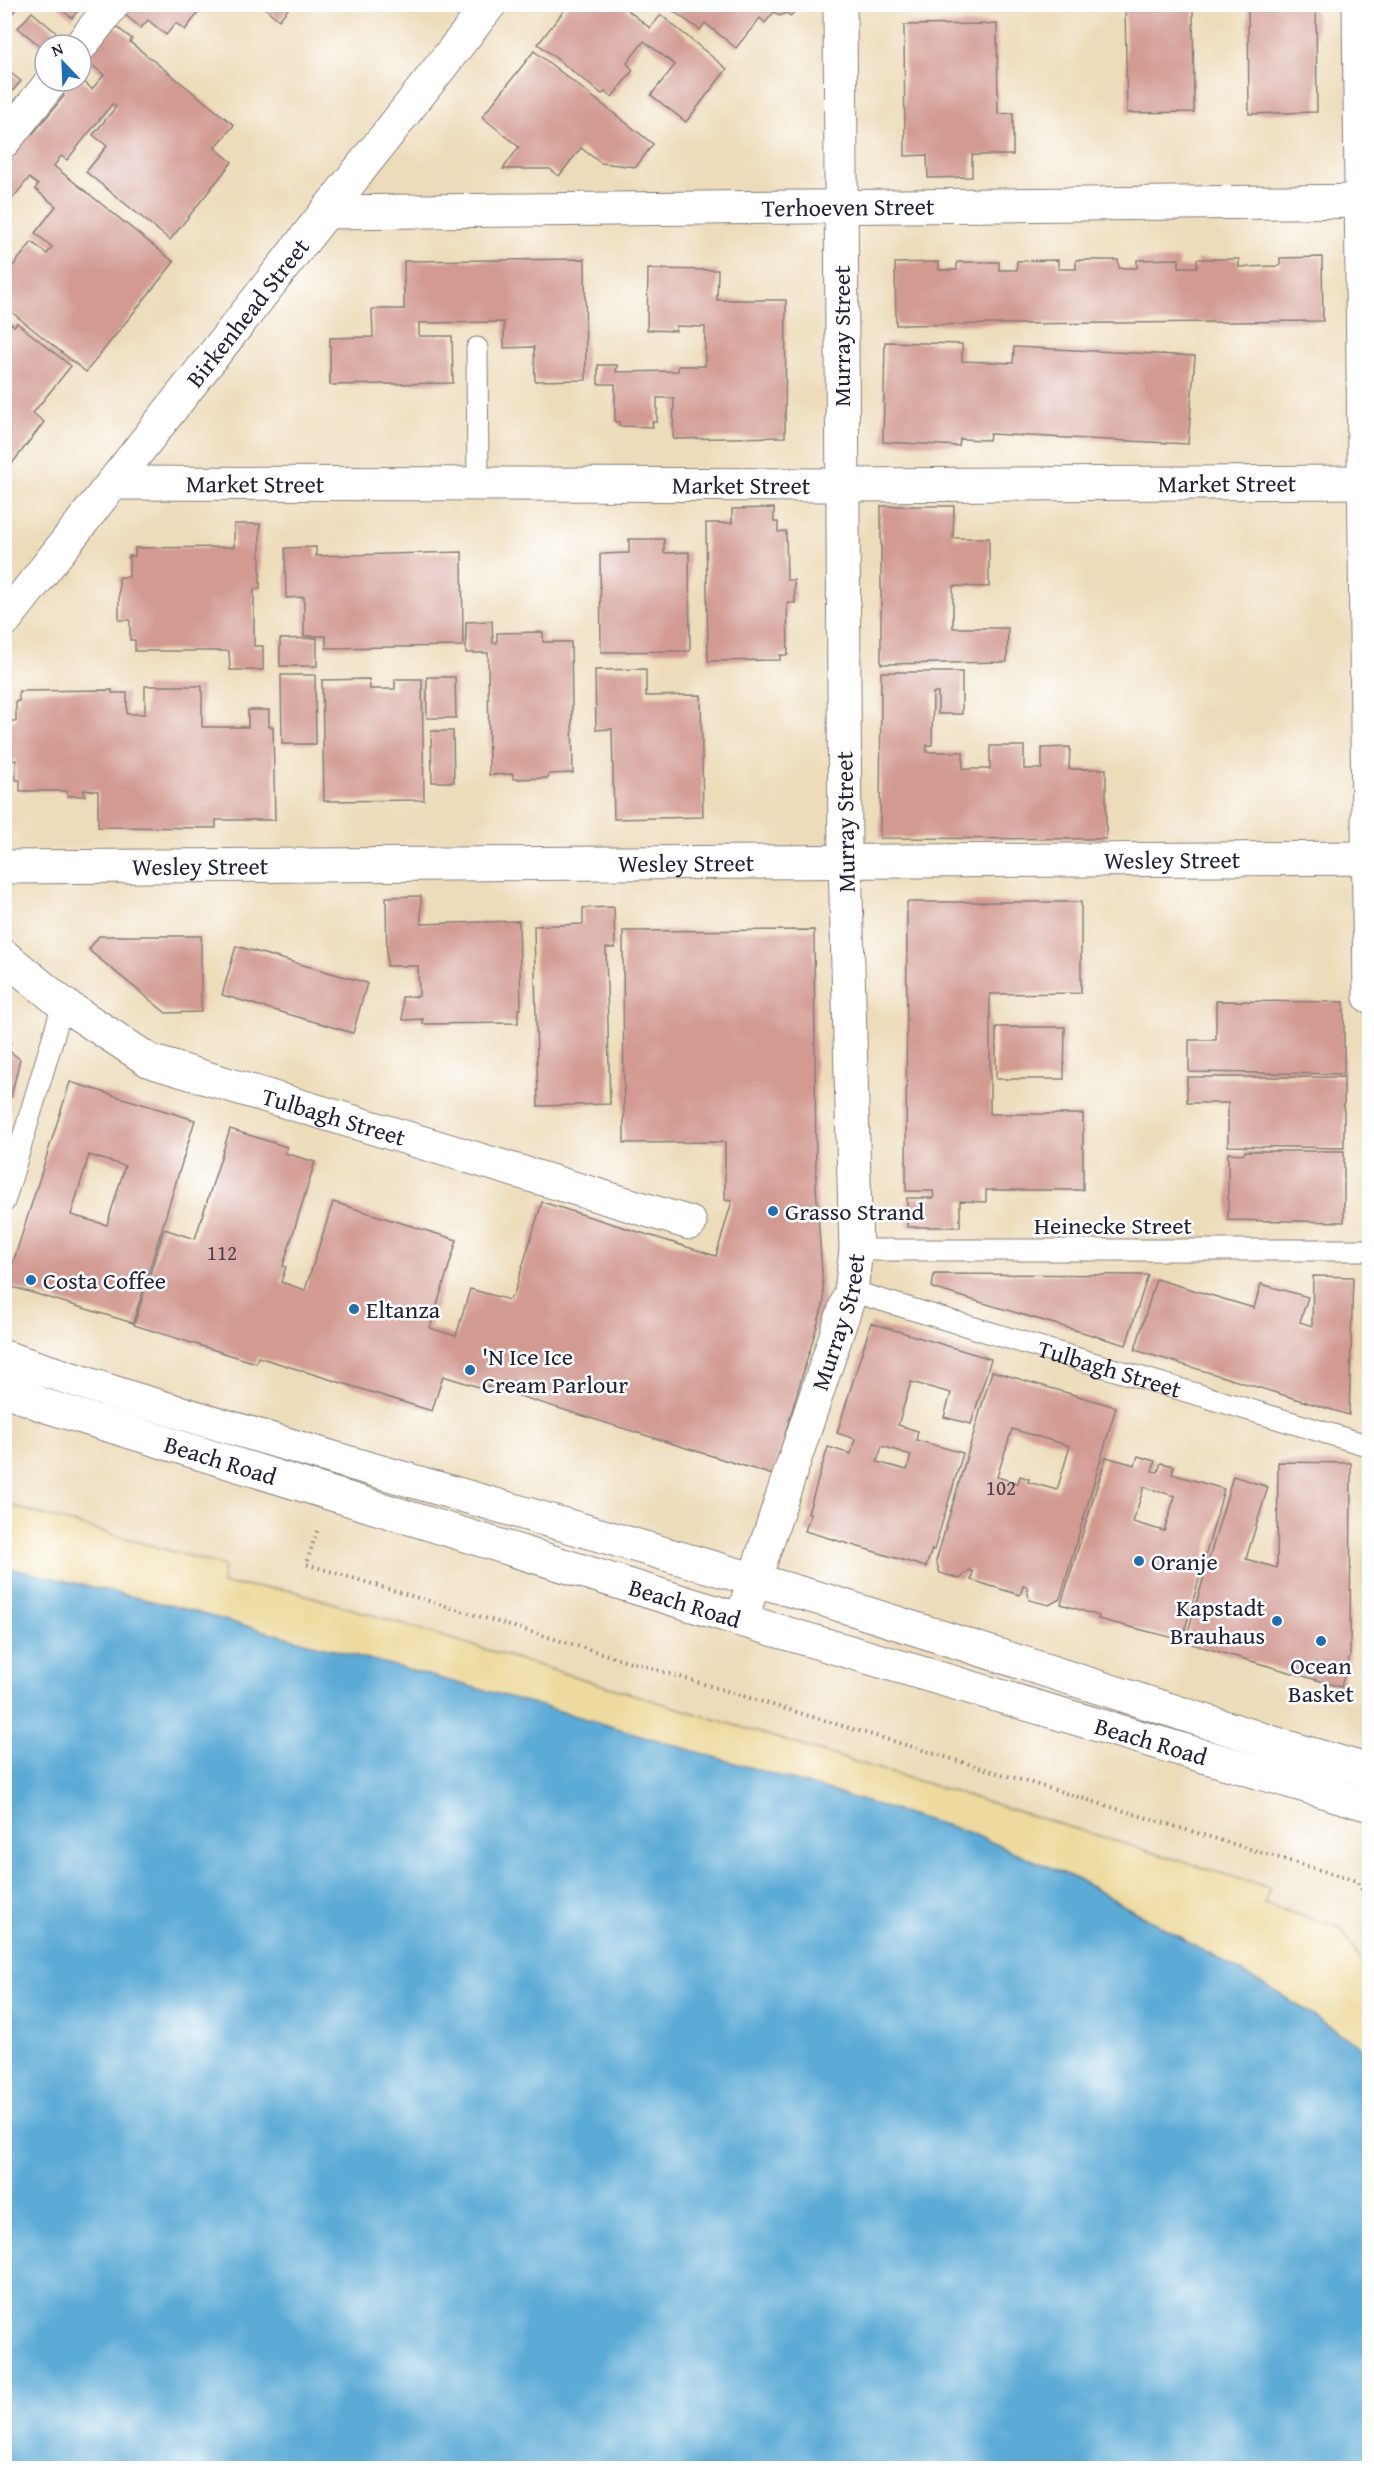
<svg xmlns="http://www.w3.org/2000/svg" width="1374" height="2473" font-family="'Gentium Book Plus',serif">
<rect width="100%" height="100%" fill="#fff"/>
<filter id="ink" filterUnits="userSpaceOnUse"><feTurbulence type="fractalNoise" baseFrequency=".0167" numOctaves="2"/><feDisplacementMap in="SourceGraphic" scale="12" xChannelSelector="R" yChannelSelector="G"/><feConvolveMatrix kernelMatrix="1 2 1 2 8 2 1 2 1" color-interpolation-filters="sRGB"/></filter>
<filter id="wash" filterUnits="userSpaceOnUse"><feTurbulence type="fractalNoise" baseFrequency=".008" numOctaves="4" result="noise"/><feDisplacementMap in="SourceGraphic" scale="24" xChannelSelector="R" yChannelSelector="G"/><feGaussianBlur stdDeviation="1.35" result="paint"/><feColorMatrix in="noise" values="0 0 0 0 0 0 0 0 0 0 0 0 0 0 0 0 0 1.4 0 .05"/><feComposite in="paint" operator="in"/></filter>
<g filter="url(#wash)">
<rect width="100%" height="100%" fill="#eddcba"/>
<path fill="#eeda9e" stroke="#887e6c" stroke-width="1.5" d="M5 1504 224 1566 222 1584 290 1590 1270 1888 1264 1904 1341 1928 1369 1974V2052L1278 1993 1079 1880 968 1832 549 1708 169 1605 5 1567Z"/>
<path fill="#5caad6" stroke="#3f6688" stroke-width="1.5" d="M5 1567 169 1605 549 1708 968 1832 1079 1880 1278 1993 1369 2052V2468H5Z"/>
<g id="blocks">
<g fill="#d29a91" fill-rule="evenodd">
<path d="M4 4H11L16 9 4 23Z"/>
<path d="M55 4H83L72 18Z"/>
<path d="M130 4H205L185 30 176 23 166 35 148 20 141 28 123 13Z"/>
<path d="M260 4H292L279 20Z"/>
<path d="M569 4H620L650 28 661 15 727 69 686 122 651 95 675 65 644 41 627 63 633 70 612 97 605 92 602 94 538 44Z"/>
<path d="M663 4H800L791 16 786 13 780 16 774 12 765 23 760 18 736 48 705 23 700 30Z"/>
<path d="M1125 4H1193L1194 112 1127 113Z"/>
<path d="M1248 4H1316L1317 112 1249 114Z"/>
<path d="M32 12 59 35 51 45H45V50L18 28Z"/>
<path d="M113 24 132 39 130 42 234 125 215 148 232 162 170 240 86 172 107 146 93 135 116 107 112 104 67 160 61 156 54 166 174 262 86 372 4 306V277L32 242 47 254 52 247 35 233 56 206 35 189 38 185 29 178 4 209V160L29 130 33 134 64 96 62 94 72 81 81 79 92 89 104 75 85 59Z"/>
<path d="M997 24 998 114 1013 113V155H972V177L928 178 927 155 905 156 904 25Z"/>
<path d="M534 51 653 144 636 167 601 163 581 148 559 176 550 169H503L519 147 482 117Z"/>
<path d="M4 68 21 81 4 101Z"/>
<path d="M1322 257 1323 321 896 325 895 263 939 262V270H957V262H999V270H1017V261L1058 260V269H1076V260H1118L1119 268H1137V260L1179 259V267H1197V259H1239V267L1280 266V258Z"/>
<path d="M585 259 586 380 535 381 534 347 504 348V322L419 323V336H452L453 383 330 385V338L373 337 372 309H404V261Z"/>
<path d="M648 269 718 270 717 300H786L785 437 673 439 674 398H657V422H652L653 427 619 426V422H615V384H598V365H617L616 372 678 371V366H705V327L676 326V331L647 330Z"/>
<path d="M4 318 14 326 17 323 71 366 33 413 44 422 4 474Z"/>
<path d="M885 342 962 344V361L1013 363 1014 347 1195 356 1188 444 990 434 989 440 960 439 959 446 883 442Z"/>
<path d="M881 506H954L953 538H989V587L953 586V628H1008L1007 662 881 664Z"/>
<path d="M774 508V522H778V532L786 531 787 580H794L795 603H787L788 655H780V660L708 661 706 523H732V509Z"/>
<path d="M234 524H260V589H254V646H263V670H230L229 651H135V640H130V620H119V577H129V556H135V548L234 547Z"/>
<path d="M629 539H664V553L689 552 690 651 601 652 600 554 629 553Z"/>
<path d="M316 547V556L462 552 463 646 326 648V636H304V597L286 598 285 548Z"/>
<path d="M492 621 493 643H497V633L543 632V642H571L573 773 549 774 548 778 513 779V774L489 775 488 653H466V622Z"/>
<path d="M317 638V666H280V639Z"/>
<path d="M646 669V696L701 695 703 817 614 819 612 729 596 730 595 670Z"/>
<path d="M881 672H962V714H938V693H933L932 745H927V752H963V769H990V746H1024V769H1042V748L1070 747 1069 769H1106V839L880 838Z"/>
<path d="M281 675H315L316 744H282Z"/>
<path d="M427 677H455L456 718H427Z"/>
<path d="M369 679 370 689H395V679H422L424 800 324 801 322 680Z"/>
<path d="M145 686H202V727H248V710H269V727H273L275 820H216V828L98 827V791L84 790 85 796H67V791H20V780H16V760L9 761V721H16V701H19V691L112 690V693H127V714H145Z"/>
<path d="M431 731H453L454 782H432Z"/>
<path d="M421 896V924L519 921 521 1009H518V1023L423 1024V1019L403 1020 402 997 419 996 418 966H387L386 897Z"/>
<path d="M907 902H1081V993L990 994V1114H1083V1190H986V1202L960 1201V1227H907V1198H934L933 1191H906Z"/>
<path d="M614 907 615 948H606L610 1104 538 1106 534 926 583 924V908Z"/>
<path d="M814 930 816 1186 824 1302 773 1475 484 1385 482 1388 443 1376 432 1411 258 1357 256 1363 134 1325 164 1229 195 1239 230 1129 287 1147 285 1153 315 1162 283 1266 286 1267 281 1282 305 1290 333 1202 457 1240 430 1328 456 1336 470 1289 509 1300 514 1294 542 1202 716 1256 732 1201 725 1200V1142L624 1143 623 931Z"/>
<path d="M99 936H201V1012L166 1013 91 952 89 949Z"/>
<path d="M236 946 367 983 353 1033 222 995Z"/>
<path d="M1216 1001 1344 1002V1074L1189 1072V1040H1216Z"/>
<path d="M996 1027H1065L1064 1079H996Z"/>
<path d="M4 1037 11 1043 6 1049 20 1059 11 1097 4 1095Z"/>
<path d="M1187 1077H1344V1148L1228 1146V1103H1187Z"/>
<path d="M70 1082 195 1120 133 1323 6 1285ZM89 1155 125 1166 107 1225 71 1215Z"/>
<path d="M1245 1151H1344V1222L1228 1220V1153L1244 1154Z"/>
<path d="M934 1274 1148 1275 1126 1345 932 1288Z"/>
<path d="M1313 1276 1353 1277 1349 1415 1135 1350 1156 1279 1254 1308 1261 1284 1308 1297 1300 1322 1312 1326Z"/>
<path d="M871 1323 991 1359 971 1424 944 1417 951 1393 911 1382 898 1425 918 1431 916 1440 963 1453 934 1550 932 1549 926 1567 805 1531 811 1513H808L828 1447 851 1454 855 1439 837 1433ZM882 1446 911 1455 907 1470 877 1462Z"/>
<path d="M992 1371 1116 1407 1060 1599 1049 1605 1029 1600 1027 1587 1023 1586 1020 1595 971 1580 973 1572 969 1570 960 1579 940 1573 936 1561ZM1012 1429 1070 1446 1057 1490 1028 1482 1029 1479 1020 1476 1018 1483 997 1477Z"/>
<path d="M1138 1456 1155 1461 1152 1471 1158 1472 1161 1463 1174 1466 1172 1474 1224 1489 1182 1640 1098 1619 1099 1616 1061 1604 1106 1457 1135 1465ZM1144 1487 1175 1496 1164 1531 1133 1522Z"/>
<path d="M1278 1462 1351 1463 1350 1656 1341 1687 1185 1642 1233 1476 1268 1487 1246 1559 1277 1568Z"/>
</g>
</g>
</g>
<g filter="url(#ink)">
<use href="#blocks" fill-opacity="0" stroke="#887f7a" stroke-width="1.5"/>
<g fill="none" stroke-linecap="round" stroke-linejoin="round">
<g stroke="#887f7a" stroke-width="23">
<g id="service">
<path d="M477 348 478 484"/>
<path d="M4 1202 63 1004"/>
<path d="M856 1250H1370"/>
<path id="s1" d="M851 1291 1370 1446"/>
</g>
</g>
<g stroke="#887f7a" stroke-width="35">
<g id="minor">
<path d="M1359 4 1370 997"/>
<path d="M81 45 113 4"/>
<path d="M4 141 52 81"/>
<path id="s2" d="M326 212 1370 201"/>
<path id="s3" d="M114 483 842 485 1370 482"/>
<path id="s4" d="M4 621 490 4"/>
<path id="s5" d="M4 867 1370 858"/>
<path id="s6" d="M4 956 63 1004 150 1061 690 1223"/>
<path id="s7" d="M741 1620 851 1291 856 1250 845 860 840 4"/>
</g>
</g>
<g stroke="#887f7a" stroke-width="35">
<g id="secondary">
<path d="M4 1357 131 1398 347 1462 828 1601 1280 1745 1370 1771"/>
<path id="s8" d="M4 1389 43 1405 741 1620 1370 1805"/>
</g>
</g>
<path stroke="#887f7a" stroke-width="4" stroke-dasharray="1.5 4.5" stroke-linecap="butt" d="M317 1531 306 1564 1356 1881 1370 1900"/>
<use href="#service" stroke="#fff" stroke-width="21"/>
<use href="#minor" stroke="#fff" stroke-width="33"/>
<use href="#secondary" stroke="#fff" stroke-width="33"/>
</g>
</g>
<g fill="#1f6fb2" stroke="#fff" stroke-width="2">
<circle cx="773" cy="1211" r="6"/>
<circle cx="31" cy="1280" r="6"/>
<circle cx="354" cy="1309" r="6"/>
<circle cx="470" cy="1370" r="6"/>
<circle cx="1139" cy="1561" r="6"/>
<circle cx="1277" cy="1621" r="6"/>
<circle cx="1321" cy="1641" r="6"/>
</g>
<g text-anchor="middle" dominant-baseline="central" stroke-width="5" stroke-linejoin="round" paint-order="stroke">
<g font-size="21" fill="#4e4050">
<text x="222" y="1252">112</text>
<text x="1001" y="1487">102</text>
</g>
<g font-size="24" fill="#22223b" stroke="#fff">
<text stroke="none"><textPath href="#s2" startOffset="522">Terhoeven Street</textPath></text>
<text stroke="none"><textPath href="#s4" startOffset="393">Birkenhead Street</textPath></text>
<text transform="translate(841 336) rotate(-90)">Murray Street</text>
<text stroke="none"><textPath href="#s3" startOffset="1113">Market Street</textPath></text>
<text stroke="none"><textPath href="#s3" startOffset="141">Market Street</textPath></text>
<text stroke="none"><textPath href="#s3" startOffset="627">Market Street</textPath></text>
<text transform="translate(845 822) rotate(-91)">Murray Street</text>
<text stroke="none"><textPath href="#s5" startOffset="1168">Wesley Street</textPath></text>
<text stroke="none"><textPath href="#s5" startOffset="682">Wesley Street</textPath></text>
<text stroke="none"><textPath href="#s5" startOffset="196">Wesley Street</textPath></text>
<text stroke="none"><textPath href="#s6" startOffset="372">Tulbagh Street</textPath></text>
<text x="1113" y="1225">Heinecke Street</text>
<text stroke="none"><textPath href="#s7" startOffset="314">Murray Street</textPath></text>
<text stroke="none"><textPath href="#s1" startOffset="270">Tulbagh Street</textPath></text>
<text stroke="none"><textPath href="#s8" startOffset="228">Beach Road</textPath></text>
<text stroke="none"><textPath href="#s8" startOffset="714">Beach Road</textPath></text>
<text stroke="none"><textPath href="#s8" startOffset="1200">Beach Road</textPath></text>
</g>
<g font-size="24" fill="#22223b" stroke="#fff" text-anchor="start">
<text x="785" y="1211">Grasso Strand</text>
<text x="43" y="1280">Costa Coffee</text>
<text x="366" y="1309">Eltanza</text>
<text x="482" y="1356">'N Ice Ice<tspan x="482" dy="28">Cream Parlour</tspan></text>
<text x="1151" y="1561">Oranje</text>
<text x="1265" y="1607" text-anchor="end">Kapstadt<tspan x="1265" dy="28">Brauhaus</tspan></text>
<text x="1321" y="1665" text-anchor="middle">Ocean<tspan x="1321" dy="28">Basket</tspan></text>
</g>
</g>
<rect width="1374" height="2473" fill="none" stroke="#fff" stroke-width="24"/>
<g transform="translate(63 63) rotate(337)"><circle r="28" fill="#ffffff" stroke="#a7a7b1" stroke-width="1.5"/>
<path d="M0-4.5L10 22L0 15L-10 22Z" fill="#1f6fb2"/>
<text y="-9" font-size="16" font-weight="bold" text-anchor="middle" fill="#22223b">N</text>
</g>
</svg>
